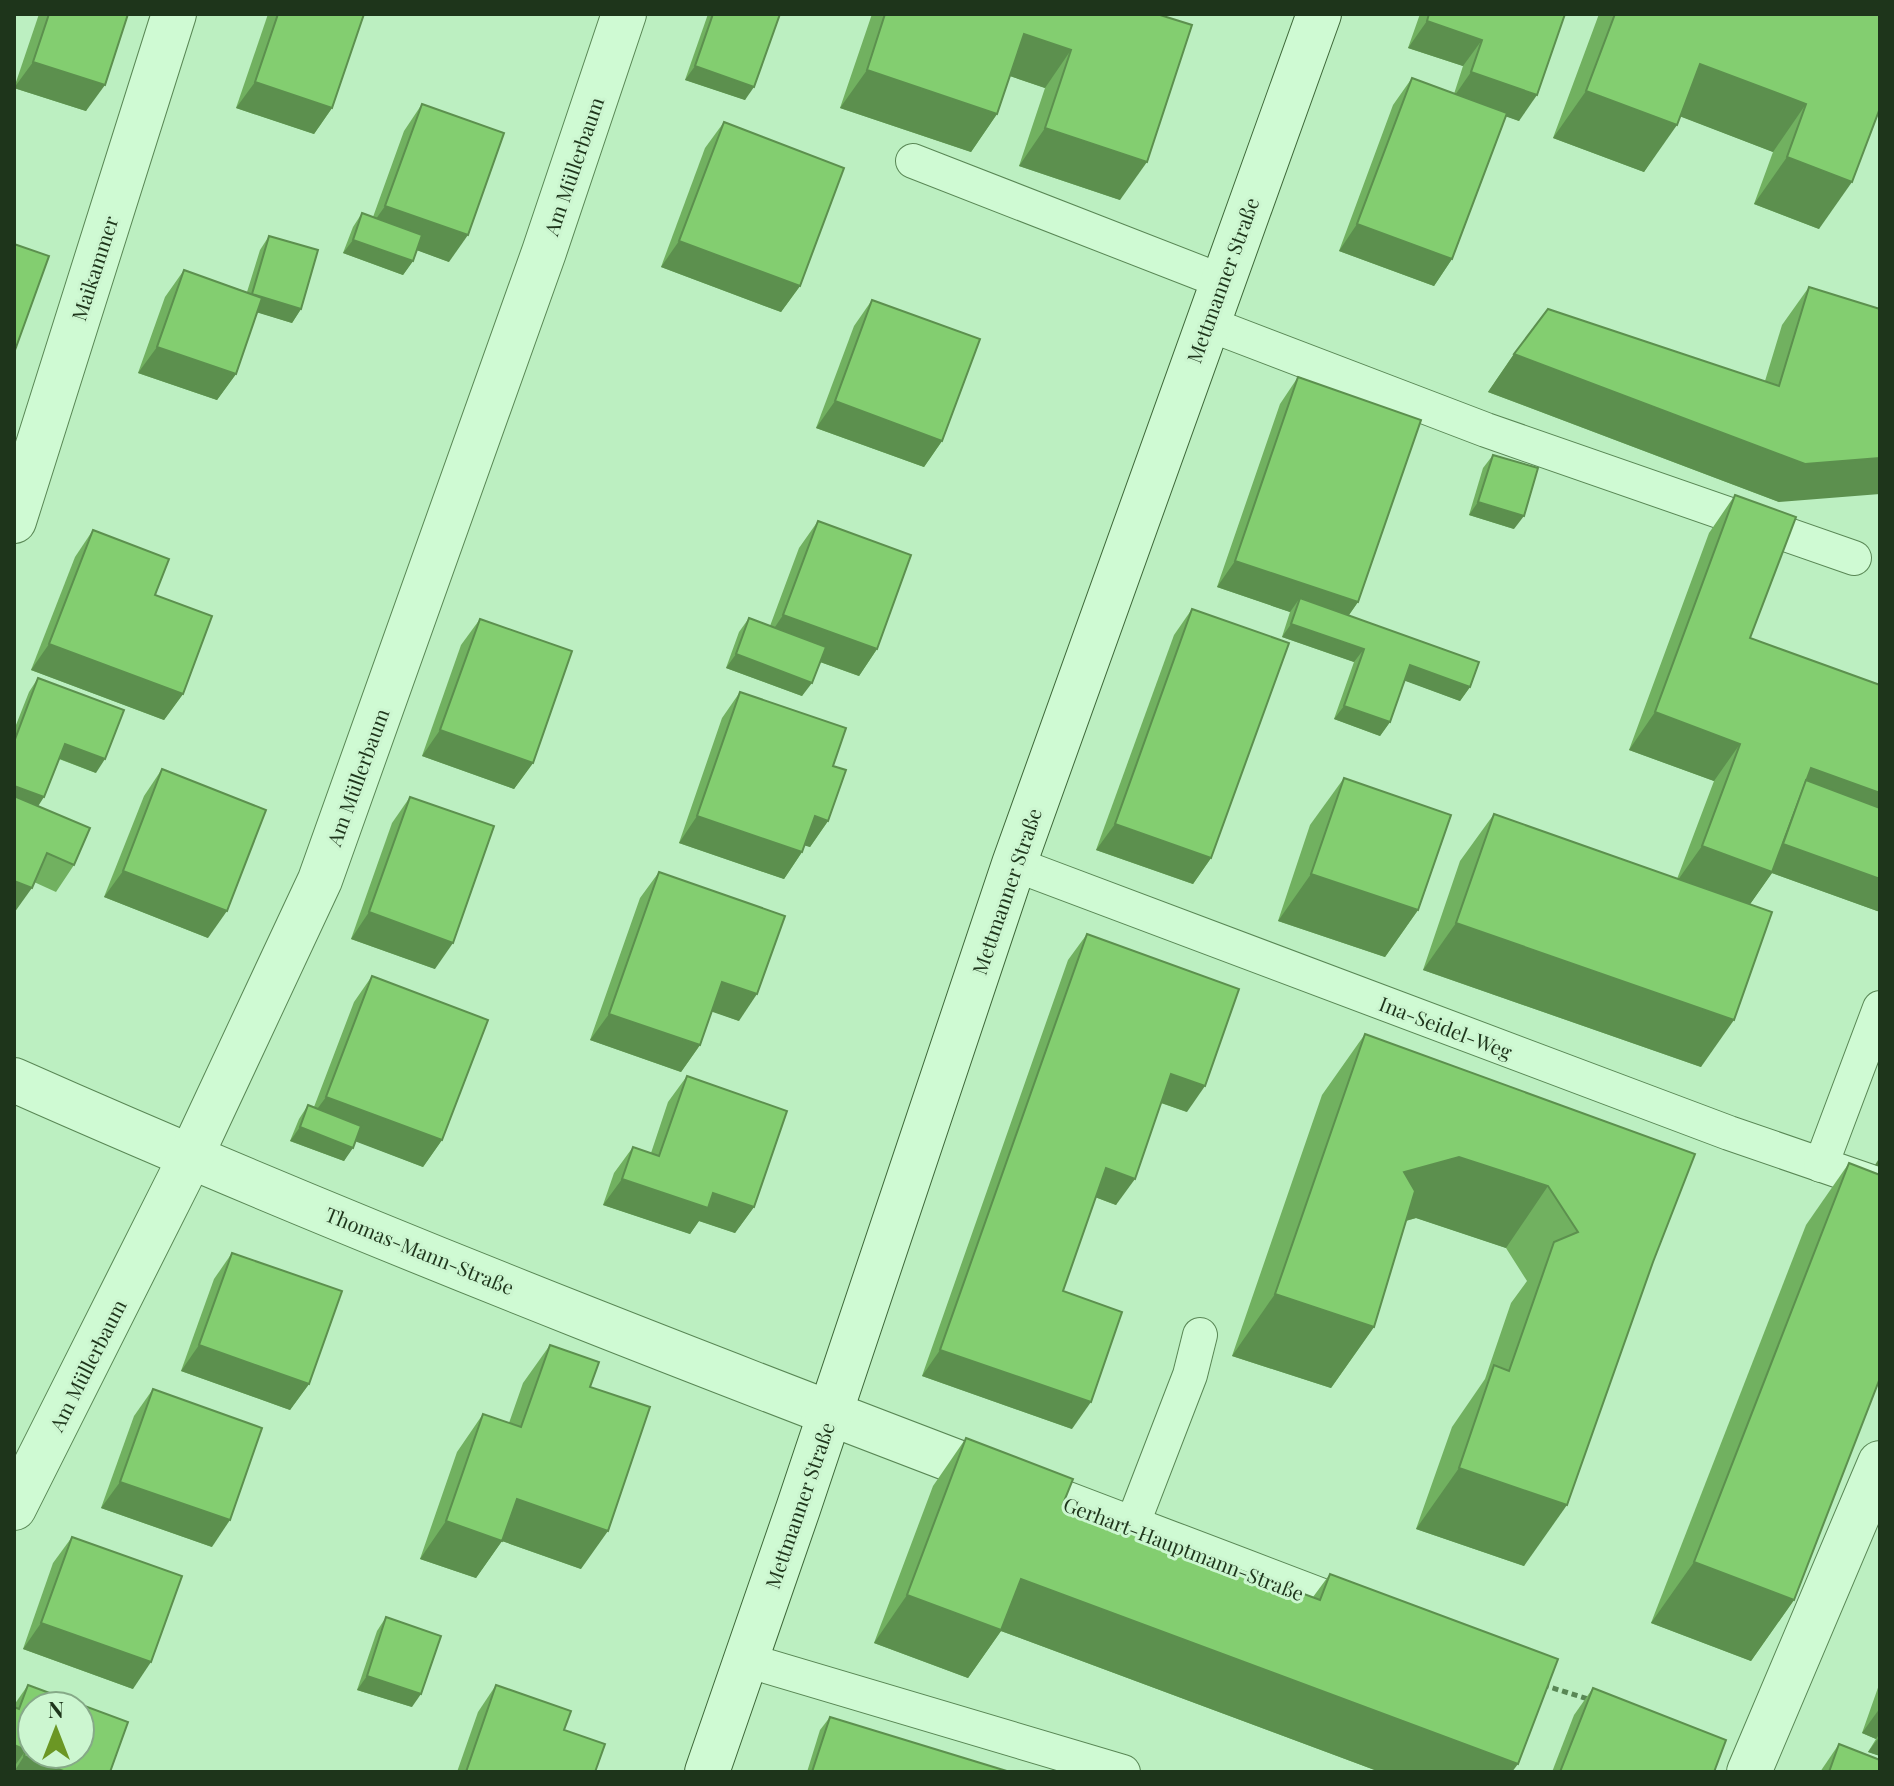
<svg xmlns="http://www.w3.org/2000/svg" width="1894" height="1786" font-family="'Playfair Display',serif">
<rect width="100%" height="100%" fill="#bcefc1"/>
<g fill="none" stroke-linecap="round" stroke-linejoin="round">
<g stroke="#598755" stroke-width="36">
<g id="service">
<path d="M913 161 1221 281"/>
<path d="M1206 323 1486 430 1854 558"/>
<path d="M1014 864 1729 1133 1880 1185"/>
<path d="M1821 1165 1880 1008"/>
<path d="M1131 1528 1190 1375 1200 1335"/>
<path d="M746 1660 1123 1772"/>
</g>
</g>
<g stroke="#598755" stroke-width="46">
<g id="minor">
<path d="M14 521 174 14"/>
<path d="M14 1080C447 1272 892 1437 1335 1606"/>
<path d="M14 1508 190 1158 320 880 544 252 624 14"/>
<path d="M1749 1772 1880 1463"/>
</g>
</g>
<g stroke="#3e6839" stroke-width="46">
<path id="secondary" d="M707 1772 798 1509 1014 864 1319 14"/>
</g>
<path stroke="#598755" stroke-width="5" stroke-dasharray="6 4" stroke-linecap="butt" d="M1543 1685 1591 1700"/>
<use href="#service" stroke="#cffad3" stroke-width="34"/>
<use href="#minor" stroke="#cffad3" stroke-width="44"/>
<use href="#secondary" stroke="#cffad3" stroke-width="44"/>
</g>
<g fill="#71b160">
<path d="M39 14H128L86 111 14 88Z"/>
<path d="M268 14H364L332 108 314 134 236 108Z"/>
<path d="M708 14H780L745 100 685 80Z"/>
<path d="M872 14H1157L1120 200 1019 166 1045 88 1010 76 997 114 971 152 840 108Z"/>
<path d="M1420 14H1565L1519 121 1506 116 1452 259 1434 286 1339 251 1393 105 1412 78 1454 94 1463 66 1408 48Z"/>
<path d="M1599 14H1880L1819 229 1754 204 1773 152 1680 116 1644 172 1553 138Z"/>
<path d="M422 104 449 262 417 250 413 261 403 275 343 253 353 227 362 213 373 217 404 131Z"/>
<path d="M724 122 800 286 781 312 661 267 705 148Z"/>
<path d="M269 236 301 309 292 323 257 312 236 374 217 400 138 373 165 297 184 270 247 292 260 250Z"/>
<path d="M1809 287 1779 502 1488 392 1514 354 1765 381 1782 325Z"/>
<path d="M872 300 942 441 924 467 816 428 854 326Z"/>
<path d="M1298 377 1358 602 1349 615 1470 687 1460 701 1404 680 1390 722 1380 736 1334 719 1354 662 1282 637 1290 612 1217 587 1280 404Z"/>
<path d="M1493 455 1514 529 1469 515 1483 468Z"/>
<path d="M1735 495 1750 638 1880 685V912L1772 873 1750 904 1701 1067 1423 970 1460 861 1494 814 1677 879 1714 781 1629 750 1709 533Z"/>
<path d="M818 521 877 649 859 676 820 662 802 696 726 668 739 632 749 618 770 626 799 548Z"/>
<path d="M93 530 155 595 183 694 164 720 31 670 75 557Z"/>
<path d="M1192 609 1211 858 1193 884 1096 850 1174 635Z"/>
<path d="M480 619 533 763 514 789 422 756 461 645Z"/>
<path d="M38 678 96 773 59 759 38 806 74 865 56 892 34 882 14 913V730L29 692Z"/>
<path d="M740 692 833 766 828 821 810 847 805 845 802 852 784 879 679 843 722 718Z"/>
<path d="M162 769 208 938 104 897 144 796Z"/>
<path d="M1344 778 1418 910 1385 957 1278 921 1310 825Z"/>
<path d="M410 797 435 969 351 939 392 823Z"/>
<path d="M659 872 739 1021 712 1011 700 1045 681 1072 590 1040 640 898Z"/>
<path d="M1087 934 1187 1112 1161 1103 1116 1205 1095 1197 1063 1291 1072 1429 922 1376 1068 960Z"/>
<path d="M372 976 442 1140 423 1167 356 1141 344 1161 290 1141 299 1119 308 1105 314 1107 354 1002Z"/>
<path d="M1365 1034 1695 1154 1524 1566 1416 1529 1452 1427 1485 1379 1511 1303 1527 1281 1506 1248 1416 1218 1406 1221 1374 1327 1331 1388 1232 1356 1322 1095Z"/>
<path d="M687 1076 754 1207 735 1233 699 1221 690 1234 603 1205 614 1173 633 1147 651 1153 668 1102Z"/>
<path d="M1849 1163 1794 1600 1751 1661 1651 1623 1806 1225Z"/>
<path d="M232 1253 309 1384 290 1410 181 1371 214 1279Z"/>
<path d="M550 1345 590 1387 581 1569 502 1541 476 1578 420 1559 457 1452 483 1414 509 1423 523 1383Z"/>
<path d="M153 1389 212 1547 101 1508 134 1416Z"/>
<path d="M966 1438 1063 1504 1313 1597 1330 1574 1512 1772H1380L1001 1631 968 1678 874 1643 933 1486Z"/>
<path d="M72 1537 133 1689 23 1649 53 1563Z"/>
<path d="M386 1617 412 1707 357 1690 377 1631Z"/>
<path d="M1880 1682V1756L1868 1752 1876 1739 1862 1733Z"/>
<path d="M28 1685 110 1772H14V1705Z"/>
<path d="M496 1685 564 1730 595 1772H457L478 1712Z"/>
<path d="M1593 1688 1714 1772H1552L1574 1715Z"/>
<path d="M830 1717 1010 1772H807L820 1730Z"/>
<path d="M1839 1744 1880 1772H1820Z"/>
</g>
<g fill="#5c904e">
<path d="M1427 21 1482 40 1463 66 1408 48Z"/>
<path d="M1024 34 1071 50 1045 88 998 72Z"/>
<path d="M33 62 105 85 86 111 14 88Z"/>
<path d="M1700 64 1806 104 1773 152 1666 111Z"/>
<path d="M695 66 754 87 745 100 685 80Z"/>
<path d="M867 70 997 114 971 152 840 108Z"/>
<path d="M1471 72 1537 95 1519 121 1453 98Z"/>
<path d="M255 82 332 108 314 134 236 108Z"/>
<path d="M1586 91 1677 125 1644 172 1553 138Z"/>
<path d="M1045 128 1147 162 1120 200 1019 166Z"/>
<path d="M1787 157 1852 182 1819 229 1754 204Z"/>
<path d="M385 206 468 235 449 262 367 232Z"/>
<path d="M1357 224 1452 259 1434 286 1339 251Z"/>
<path d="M353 240 413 261 403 275 343 253Z"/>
<path d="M679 241 800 286 781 312 661 267Z"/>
<path d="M252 294 301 309 292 323 242 308Z"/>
<path d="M157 347 236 374 217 400 138 373Z"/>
<path d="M1514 354 1880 458V494L1779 502 1488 392Z"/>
<path d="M835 401 942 441 924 467 816 428Z"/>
<path d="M1478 502 1524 516 1514 529 1469 515Z"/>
<path d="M1235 561 1358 602 1339 629 1300 598 1290 612 1217 587Z"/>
<path d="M783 615 877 649 859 676 765 642Z"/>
<path d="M1291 624 1364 649 1354 662 1282 637Z"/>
<path d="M49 644 183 694 164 720 31 670Z"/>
<path d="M736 654 812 683 802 696 726 668Z"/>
<path d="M1410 665 1470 687 1460 701 1400 679Z"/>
<path d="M1344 706 1390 722 1380 736 1334 719Z"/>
<path d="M1655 712 1740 744 1714 781 1629 750Z"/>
<path d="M440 730 533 763 514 789 422 756Z"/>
<path d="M65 744 105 759 96 773 55 757Z"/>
<path d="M1811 768 1880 793V814L1792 808Z"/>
<path d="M14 786 44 797 35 811 14 803Z"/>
<path d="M697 816 802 852 784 879 679 843Z"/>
<path d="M815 816 828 821 810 847 796 843Z"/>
<path d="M1115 824 1211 858 1193 884 1096 850Z"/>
<path d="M1779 842 1880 879V912L1772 873 1746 910 1675 884 1702 846Z"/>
<path d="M123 871 227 911 208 938 104 897Z"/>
<path d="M1311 874 1418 910 1385 957 1278 921Z"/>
<path d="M14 881 32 888 14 913Z"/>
<path d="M369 912 453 943 435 969 351 939Z"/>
<path d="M1456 923 1734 1020 1701 1067 1423 970Z"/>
<path d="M722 982 757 994 739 1021 704 1009Z"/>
<path d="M609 1014 700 1045 681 1072 590 1040Z"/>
<path d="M1171 1074 1205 1086 1187 1112 1153 1100Z"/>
<path d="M326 1097 442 1140 423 1167 307 1123Z"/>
<path d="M300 1127 353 1148 344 1161 290 1141Z"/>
<path d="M1459 1157 1548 1186 1506 1248 1416 1218 1361 1233 1404 1172Z"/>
<path d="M1880 1157V1167L1875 1165Z"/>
<path d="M1106 1168 1135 1179 1116 1205 1087 1194Z"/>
<path d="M622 1179 713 1193 754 1207 735 1233 699 1221 690 1234 603 1205Z"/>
<path d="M1275 1294 1374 1327 1331 1388 1232 1356Z"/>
<path d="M199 1345 309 1384 290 1410 181 1371Z"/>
<path d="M940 1350 1091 1402 1072 1429 922 1376Z"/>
<path d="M1459 1468 1567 1505 1524 1566 1416 1529Z"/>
<path d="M120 1482 230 1520 212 1547 101 1508Z"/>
<path d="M517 1499 608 1531 581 1569 502 1541 476 1578 420 1559 446 1521Z"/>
<path d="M1694 1562 1794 1600 1751 1661 1651 1623Z"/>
<path d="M1021 1579 1518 1764 1512 1772H1380L1001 1631 968 1678 874 1643 907 1595Z"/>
<path d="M41 1623 151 1662 133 1689 23 1649Z"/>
<path d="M367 1676 421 1694 412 1707 357 1690Z"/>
<path d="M1880 1708V1733L1876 1739 1862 1733Z"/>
<path d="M1880 1736V1756L1868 1752Z"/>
<path d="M14 1745 26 1750 14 1767Z"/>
<path d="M24 1756 66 1772H14Z"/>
</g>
<g fill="#83ce70" stroke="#5c904e" stroke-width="2" fill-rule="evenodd">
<path d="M49 14H128L105 85 33 62Z"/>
<path d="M278 14H364L332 108 255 82Z"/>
<path d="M713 14H780L754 87 695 66Z"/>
<path d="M885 14H1157L1192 25 1147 162 1045 128 1071 50 1024 34 997 114 867 70Z"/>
<path d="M1429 14H1565L1537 95 1471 72 1482 40 1427 21Z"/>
<path d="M1615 14H1880V108L1852 182 1787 157 1806 104 1700 64 1677 125 1586 91Z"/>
<path d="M1412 78 1507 113 1452 259 1357 224Z"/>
<path d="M422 104 504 133 468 235 385 206Z"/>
<path d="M724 122 844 168 800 286 679 241Z"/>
<path d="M362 213 422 235 413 261 353 240Z"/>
<path d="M269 236 318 250 301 309 252 294Z"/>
<path d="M14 244 49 256 14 353Z"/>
<path d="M184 270 262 298 236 374 157 347Z"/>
<path d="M1809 287 1880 309V458L1805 464 1514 354 1548 309 1779 386Z"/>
<path d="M872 300 980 339 942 441 835 401Z"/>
<path d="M1298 377 1421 420 1358 602 1235 561Z"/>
<path d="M1493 455 1538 468 1524 516 1478 502Z"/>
<path d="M1735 495 1796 517 1750 638 1880 685V793L1811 768 1772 872 1702 846 1740 744 1655 712Z"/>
<path d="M818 521 911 555 877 649 783 615Z"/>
<path d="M93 530 169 559 155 595 212 616 183 694 49 644Z"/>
<path d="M1300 598 1479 662 1470 687 1410 665 1390 722 1344 706 1364 649 1291 624Z"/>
<path d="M1192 609 1289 643 1211 858 1115 824Z"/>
<path d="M749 618 826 647 812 683 736 654Z"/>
<path d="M480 619 572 651 533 763 440 730Z"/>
<path d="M38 678 124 710 105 759 65 744 44 797 14 786V742Z"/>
<path d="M740 692 846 728 833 766 846 770 828 821 815 816 802 852 697 816Z"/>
<path d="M162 769 266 810 227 911 123 871Z"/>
<path d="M1344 778 1451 815 1418 910 1311 874Z"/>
<path d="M1806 780 1880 808V879L1783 844Z"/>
<path d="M14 796 90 828 74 865 47 853 32 888 14 881Z"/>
<path d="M410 797 494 826 453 943 369 912Z"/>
<path d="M1494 814 1772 912 1734 1020 1456 923Z"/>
<path d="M659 872 785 916 757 994 722 982 700 1045 609 1014Z"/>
<path d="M1087 934 1239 989 1205 1086 1171 1074 1135 1179 1106 1168 1063 1291 1122 1312 1091 1402 940 1350Z"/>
<path d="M372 976 488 1020 442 1140 326 1097Z"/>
<path d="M1365 1034 1695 1154 1653 1262 1567 1505 1459 1468 1494 1365 1509 1371 1554 1242 1578 1232 1548 1186 1459 1157 1404 1172 1415 1191 1374 1327 1275 1294Z"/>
<path d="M687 1076 787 1111 754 1207 713 1193 708 1208 622 1179 633 1147 659 1156Z"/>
<path d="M308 1105 361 1126 353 1148 300 1127Z"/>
<path d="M1849 1163 1880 1175V1378L1794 1600 1694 1562Z"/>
<path d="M232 1253 342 1291 309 1384 199 1345Z"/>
<path d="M550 1345 599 1362 590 1387 650 1407 608 1531 517 1499 502 1541 446 1521 483 1414 521 1427Z"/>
<path d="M153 1389 262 1428 230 1520 120 1482Z"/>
<path d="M966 1438 1073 1479 1063 1504 1320 1600 1330 1574 1558 1659 1518 1764 1021 1579 1001 1630 907 1595Z"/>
<path d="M72 1537 182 1576 151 1662 41 1623Z"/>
<path d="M386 1617 441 1636 421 1694 367 1676Z"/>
<path d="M28 1685 128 1722 110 1772H66L24 1756 26 1750 14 1745V1707L19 1709ZM32 1706H80V1754H32Z"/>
<path d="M496 1685 571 1711 564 1730 605 1744 595 1772H466Z"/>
<path d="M1593 1688 1726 1740 1714 1772H1560Z"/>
<path d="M830 1717 1010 1772H812Z"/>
<path d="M1839 1744 1880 1760V1772H1829Z"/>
</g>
<g text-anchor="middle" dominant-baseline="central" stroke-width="6" stroke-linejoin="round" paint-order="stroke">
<g font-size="20" fill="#1e351b" stroke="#ccf6d0">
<text transform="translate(573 166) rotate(-71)">Am Müllerbaum</text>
<text transform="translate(94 268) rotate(-72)">Maikammer</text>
<text transform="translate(1222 280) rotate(-70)">Mettmanner Straße</text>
<text transform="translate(357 777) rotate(-70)">Am Müllerbaum</text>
<text transform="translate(1006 891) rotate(-71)">Mettmanner Straße</text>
<text transform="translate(1446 1027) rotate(21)">Ina-Seidel-Weg</text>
<text transform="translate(420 1250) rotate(22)">Thomas-Mann-Straße</text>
<text transform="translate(87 1365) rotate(-63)">Am Müllerbaum</text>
<text transform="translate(799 1505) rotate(-71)">Mettmanner Straße</text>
<text transform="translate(1184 1548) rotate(21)">Gerhart-Hauptmann-Straße</text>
</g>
</g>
<rect width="1894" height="1786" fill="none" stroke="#1e351b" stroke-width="32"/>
<g transform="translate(56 1730)"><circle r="38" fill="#ccf6d0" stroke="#86a988" stroke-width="2"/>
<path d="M0-6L14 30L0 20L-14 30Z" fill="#6b9724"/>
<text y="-12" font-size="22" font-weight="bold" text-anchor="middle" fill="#1e351b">N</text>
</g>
</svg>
